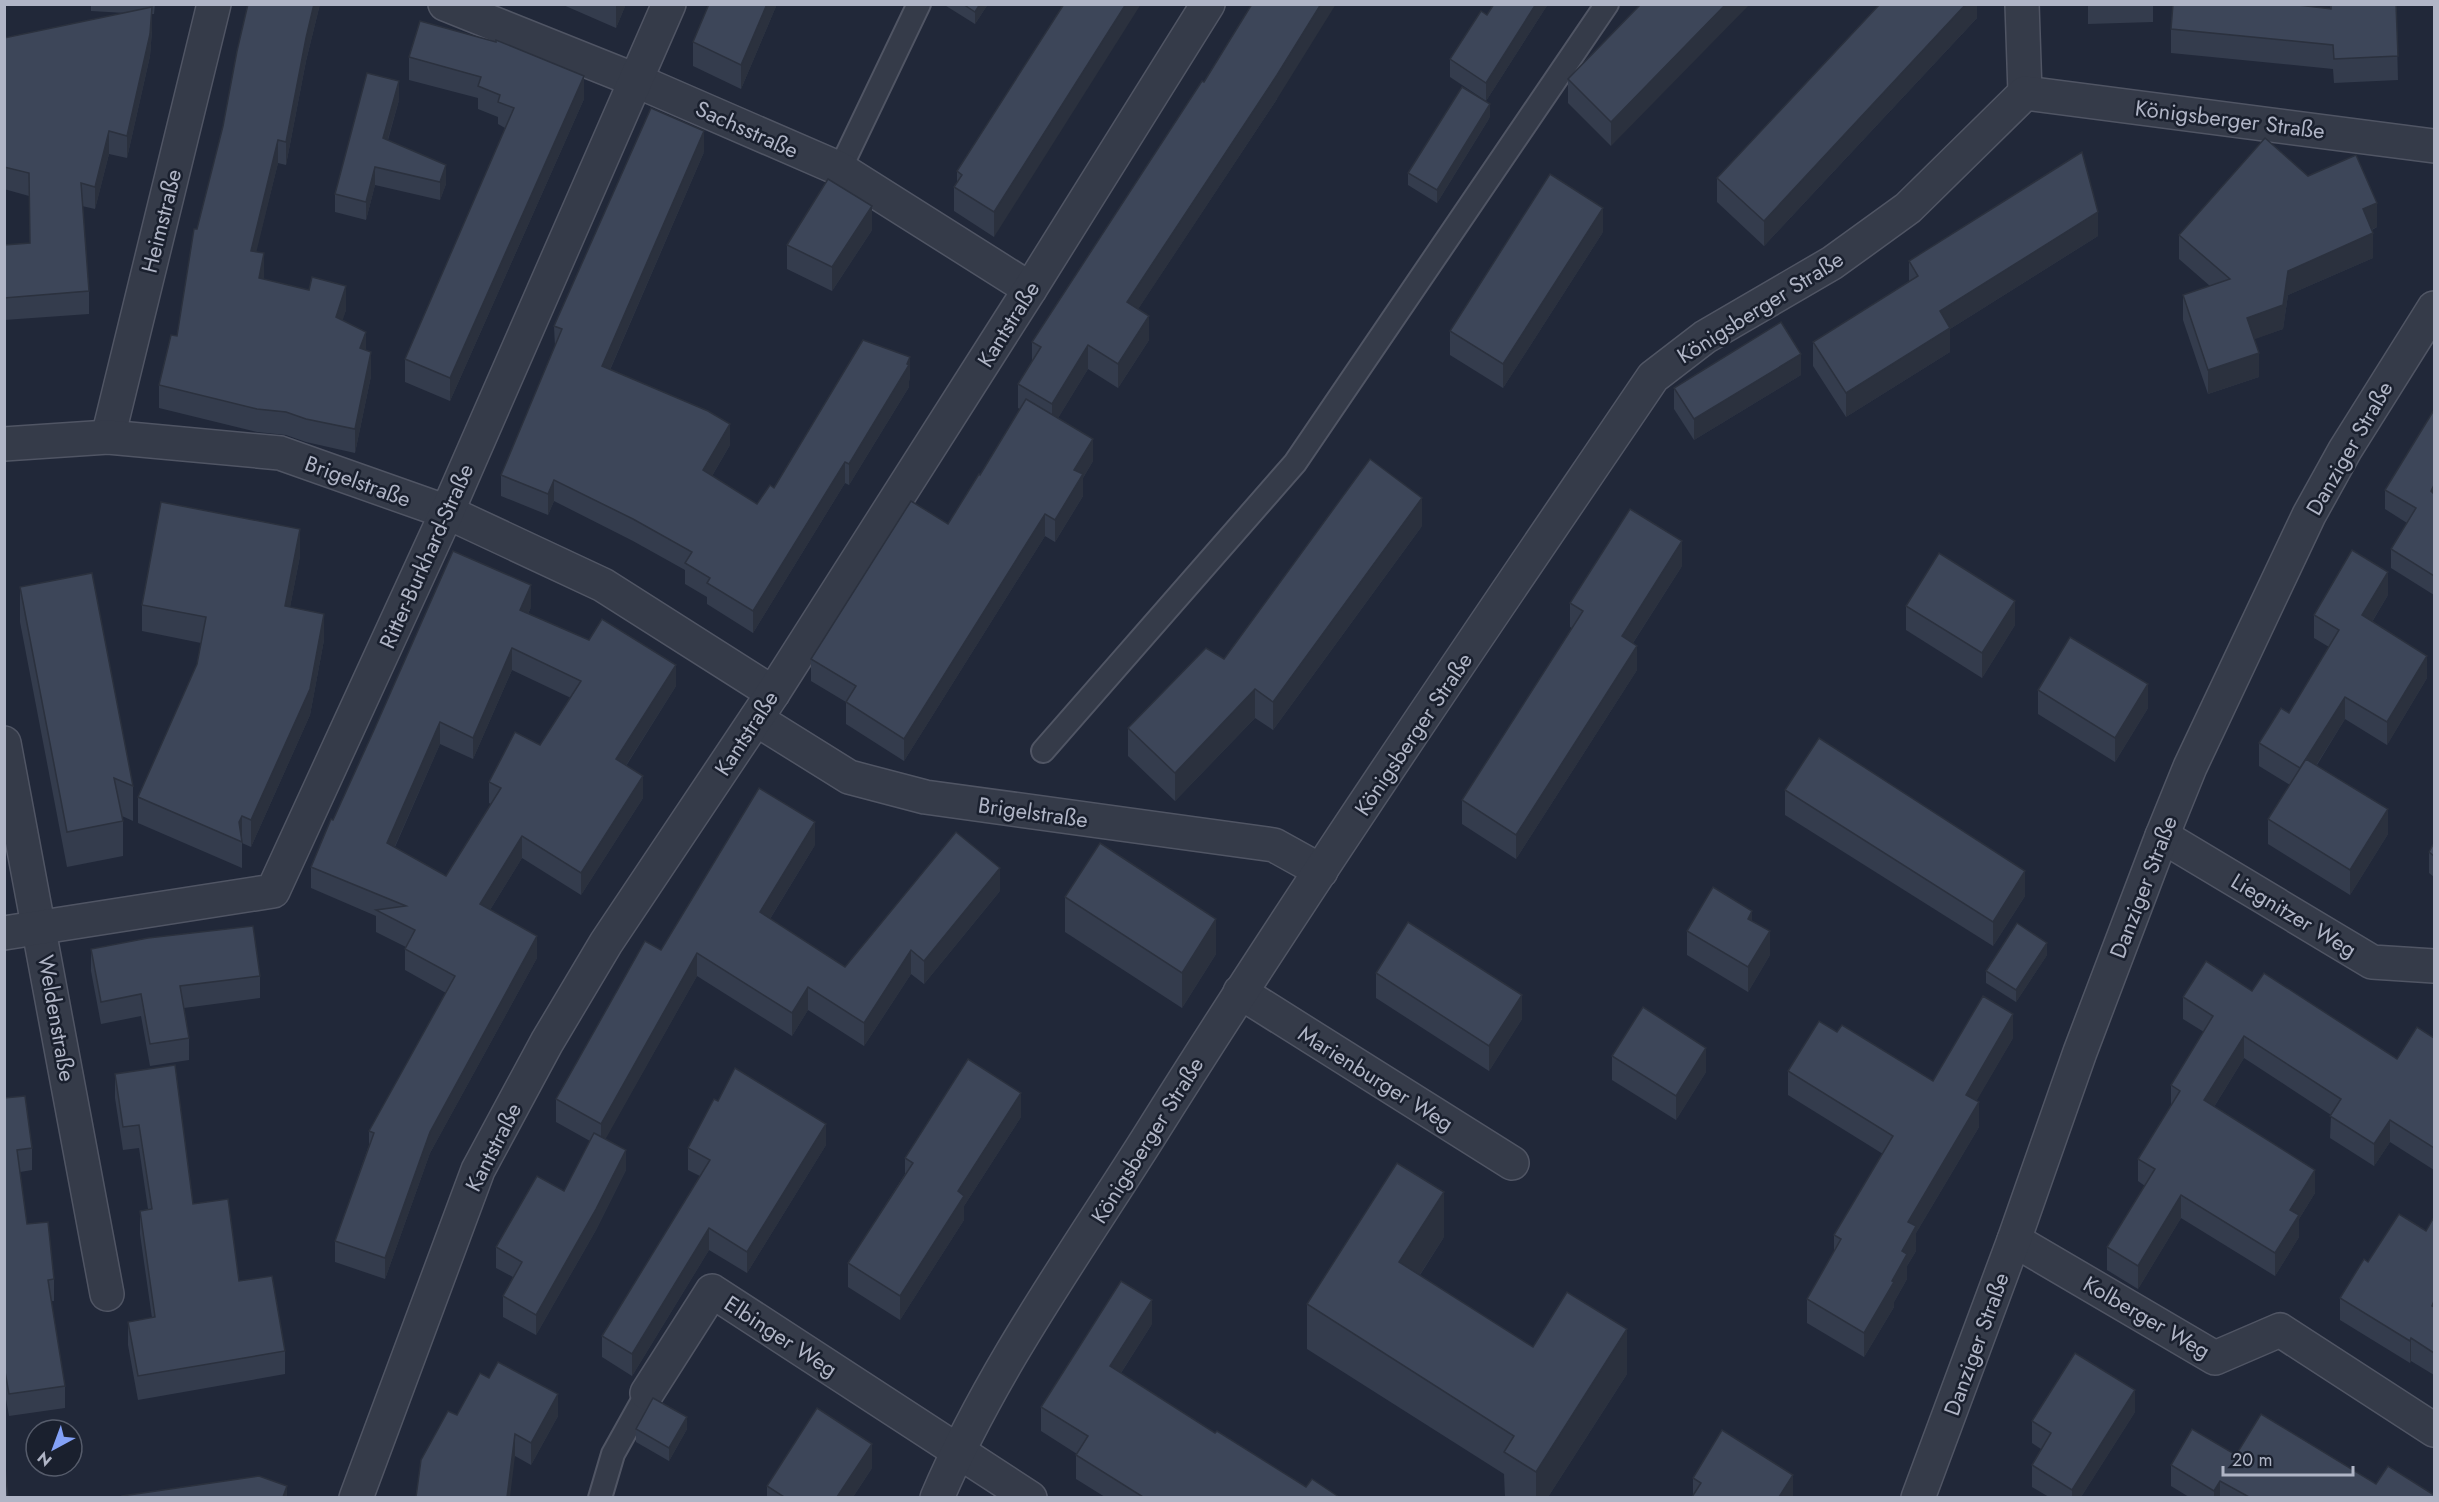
<svg xmlns="http://www.w3.org/2000/svg" width="2439" height="1502" font-family="Jost,sans-serif">
<rect width="100%" height="100%" fill="#212839"/>
<g fill="none" stroke-linecap="round" stroke-linejoin="round">
<g stroke="#505564" stroke-width="26">
<g id="lane">
<path d="M840 169 919 4"/>
<path d="M1043 751 1295 463 1607 4"/>
<path d="M600 1498 613 1454 647 1393"/>
</g>
</g>
<g stroke="#505564" stroke-width="36">
<g id="street">
<path d="M445 4 635 80 840 169 1030 289"/>
<path d="M2022 4 2025 93"/>
<path d="M108 437 214 4"/>
<path d="M4 444 108 437 280 453 447 512 603 585 773 693"/>
<path d="M756 719 849 777 925 797 1274 845 1321 871"/>
<path d="M4 743 107 1294"/>
<path d="M2162 836 2372 962 2434 966"/>
<path d="M4 933 273 891 447 512 669 4"/>
<path d="M1240 992 1512 1163"/>
<path d="M2014 1240 2215 1358 2280 1330 2434 1430"/>
<path d="M647 1393 712 1291 1030 1498"/>
<path d="M356 1498 478 1170 547 1042 606 943 773 693 1030 289 1208 4"/>
<path d="M937 1498C991 1371 1077 1251 1150 1135 1311 878 1483 628 1653 377L1705 337 1832 263 1908 208 2025 93 2434 146"/>
<path d="M1918 1498 2014 1240 2080 1052 2162 836 2190 767 2309 515 2345 450 2434 308"/>
</g>
</g>
<use href="#lane" stroke="#353b49" stroke-width="22"/>
<use href="#street" stroke="#353b49" stroke-width="33"/>
</g>
<g fill="#343c4d" fill-rule="evenodd">
<path d="M91 4H155L154 14H152V30L150 56 127 158 109 154 95 209 82 206 89 291V314L4 320V245L30 243 29 196 4 189V38L125 13 91 11Z"/>
<path d="M320 4 306 61 286 165 278 163 256 251 264 276 263 279 346 310 342 320 366 350 371 376 355 453 306 442 286 435 257 432 159 408V385L177 336 197 229 223 126Z"/>
<path d="M561 4H626L616 28Z"/>
<path d="M709 4H777L741 89 693 66V42Z"/>
<path d="M943 4H988L975 24Z"/>
<path d="M1064 4 994 237 954 211V187L957 183V171Z"/>
<path d="M1494 4H1548L1486 101 1450 77V59L1487 15Z"/>
<path d="M1641 4 1611 146 1568 103V79Z"/>
<path d="M1977 4V18L1764 246 1717 202V178Z"/>
<path d="M2088 4H2153V22L2088 24Z"/>
<path d="M2330 4H2396L2398 80 2334 83 2333 69 2171 53V29L2330 9Z"/>
<path d="M409 57 584 99 450 401 405 382V359L505 128 498 124V117L478 109V98L409 80Z"/>
<path d="M1204 82 1277 99 1138 309 1149 340 1118 388 1088 369 1058 418 1093 461 1083 478V496L1055 542 1045 536 904 761 846 724V702L811 681V659L948 524 980 475 1020 409 1018 408V384L1032 361V342Z"/>
<path d="M399 100 388 140 446 184 440 200 375 185 366 220 335 212V194Z"/>
<path d="M1490 117 1437 203 1408 185V173Z"/>
<path d="M704 152 610 370 730 445 712 476 757 504 774 488 910 379 909 381V387L849 485 845 483 753 633 707 604V597L685 584V570L633 541 554 501 548 515 501 496V475L555 347 554 326Z"/>
<path d="M2308 176 2377 227 2372 230 2373 258 2288 295 2283 329 2254 339 2259 377 2208 394 2183 320V295L2210 286 2179 259V235Z"/>
<path d="M872 230 832 291 787 269V245Z"/>
<path d="M1603 232 1503 388 1450 355V331Z"/>
<path d="M2098 236 1950 329V352L1846 417 1813 366V342L1909 282V261Z"/>
<path d="M1801 375 1694 440 1674 409V388Z"/>
<path d="M2434 410V595L2391 568V549L2407 523 2385 509V490Z"/>
<path d="M1422 526 1273 730 1255 718 1175 801 1128 756V728L1224 659Z"/>
<path d="M300 556 290 607 324 640 310 715 251 847 242 843V868L138 823V797L197 664 201 643 142 631V605Z"/>
<path d="M1682 566 1633 643 1637 670 1516 859 1462 824V800L1572 628 1570 627V603Z"/>
<path d="M20 587 133 786V821L122 816 123 821V856L67 867 20 622Z"/>
<path d="M2388 595 2372 622 2427 678 2387 745 2345 719 2317 765 2388 834 2350 895 2268 844V819L2290 785 2259 766V743L2289 713 2329 647 2314 638V615Z"/>
<path d="M1906 606 2015 625 1982 678 1906 630Z"/>
<path d="M531 607 528 614 676 686 626 766 643 798 581 895 522 858 490 910 537 958 430 1153 385 1279 335 1262V1241L369 1145V1131L446 993 405 970V949L406 947 376 932V916L311 888V867L333 820ZM512 670 571 698 540 745 489 782V803L491 804 446 876 395 847 440 744 473 759Z"/>
<path d="M2038 690 2148 708 2115 762 2038 714Z"/>
<path d="M1785 790 2025 896 1993 946 1785 815Z"/>
<path d="M2434 843V877L2429 873V852Z"/>
<path d="M815 845 770 919 845 967 1000 891 924 984 911 974 864 1046 808 1010 792 1036 697 976 605 1139 626 1170 596 1230 536 1335 503 1317V1296L513 1277 496 1268V1247L564 1191 590 1141 556 1122V1099L661 950Z"/>
<path d="M1065 897 1216 954 1182 1008 1065 932Z"/>
<path d="M1752 921 1770 955 1748 992 1687 955V931Z"/>
<path d="M91 949 260 976V998L184 1008 189 1038V1060L150 1066 141 1016 101 1024 91 971Z"/>
<path d="M2047 955 2016 1002 1986 983V971Z"/>
<path d="M1376 973 1522 1019 1489 1071 1376 998Z"/>
<path d="M2252 991 2397 1059 2434 1038V1170L2390 1142 2374 1166 2330 1138 2331 1115 2244 1058 2214 1107 2315 1193 2299 1219V1237L2275 1276 2181 1218 2138 1289 2107 1270V1247L2145 1186 2138 1181V1159L2171 1106V1085L2204 1032 2183 1019V997Z"/>
<path d="M1837 1032 1933 1081 2013 1038 1976 1101 1979 1127 1916 1233V1251L1907 1266V1279L1894 1302V1307L1864 1357 1807 1323V1299L1834 1251V1235L1883 1154 1788 1095V1071Z"/>
<path d="M1612 1056 1706 1072 1676 1120 1612 1080Z"/>
<path d="M115 1074 239 1281 285 1351V1374L138 1400 128 1345V1322L152 1318 140 1234V1211L148 1209 139 1148 123 1150 115 1098Z"/>
<path d="M4 1098 32 1148V1170L20 1172 27 1224 54 1279V1301H51L65 1386V1408L9 1416 4 1388Z"/>
<path d="M1021 1117 964 1206V1220L900 1320 848 1287V1263L905 1174V1158Z"/>
<path d="M826 1145 747 1273 709 1250 632 1376 602 1357V1336L700 1176 688 1170V1148Z"/>
<path d="M2434 1217V1375L2411 1361 2410 1363 2340 1320V1298L2368 1262 2426 1231Z"/>
<path d="M1444 1237 1420 1275 1533 1347 1627 1374 1548 1497H1505L1504 1474 1307 1349V1304Z"/>
<path d="M1152 1324 1121 1373 1215 1433 1306 1487 1339 1497H1105L1076 1479V1455L1077 1454 1041 1431V1407Z"/>
<path d="M2135 1412 2081 1497H2049L2032 1487V1465L2041 1449 2032 1443V1421Z"/>
<path d="M457 1415 558 1416 531 1465 515 1456Z"/>
<path d="M636 1429H687L669 1461 636 1442Z"/>
<path d="M2236 1455 2376 1484 2434 1497H2189L2171 1486V1465Z"/>
<path d="M872 1468 853 1497H767V1486Z"/>
<path d="M1693 1478 1793 1497 1693 1496Z"/>
</g>
<g fill="#2b313e">
<path d="M314 4H320L306 61 286 165V142L306 38Z"/>
<path d="M616 4H626L616 28Z"/>
<path d="M767 4H777L741 89V65Z"/>
<path d="M980 4H988L975 24V12Z"/>
<path d="M1126 4H1141L994 237V212Z"/>
<path d="M1321 4H1336L1277 99 1127 326V302Z"/>
<path d="M1536 4H1548L1486 101V83Z"/>
<path d="M1726 4H1750L1611 146V122Z"/>
<path d="M1966 4H1977V18L1764 246V221Z"/>
<path d="M152 7V30L150 56 127 158V136Z"/>
<path d="M584 76V99L450 401V378Z"/>
<path d="M399 81V100L383 156V138Z"/>
<path d="M1490 104V117L1437 203V190Z"/>
<path d="M109 131V154L95 209V187Z"/>
<path d="M704 131V152L602 388V366Z"/>
<path d="M278 140V163L251 274V251Z"/>
<path d="M446 165V184L440 200V182Z"/>
<path d="M375 167V185L366 220V202Z"/>
<path d="M2377 203V227L2363 233V209Z"/>
<path d="M872 206V230L832 291V267Z"/>
<path d="M1603 208V232L1503 388V364Z"/>
<path d="M2098 212V236L1950 329V352L1846 417V393L1940 311Z"/>
<path d="M2373 233V258L2288 295 2283 329 2247 342V318L2288 271Z"/>
<path d="M264 253V276L259 302V278Z"/>
<path d="M346 286V310L336 341V317Z"/>
<path d="M1149 316V340L1118 388V364Z"/>
<path d="M366 332V355L360 348Z"/>
<path d="M1088 345V369L1052 428V404Z"/>
<path d="M371 352V376L355 453V429Z"/>
<path d="M2259 353V377L2208 394V370Z"/>
<path d="M1801 354V375L1694 440V419Z"/>
<path d="M910 357V379L909 381V387L849 485V464Z"/>
<path d="M730 424V445L703 491V470Z"/>
<path d="M1093 439V461L1083 478V496L1055 542V520L1074 470Z"/>
<path d="M845 462V483L753 633V611Z"/>
<path d="M554 480V501L548 515V494Z"/>
<path d="M2434 485V504L2431 491Z"/>
<path d="M1422 498V526L1273 730V702Z"/>
<path d="M1045 514V536L904 761V739Z"/>
<path d="M300 529V556L285 633V606Z"/>
<path d="M1682 541V566L1622 660V636Z"/>
<path d="M2388 572V595L2362 638V615Z"/>
<path d="M531 585V607L520 632V610Z"/>
<path d="M2015 601V625L1982 678V653Z"/>
<path d="M324 614V640L310 715 251 847V820Z"/>
<path d="M1637 646V670L1516 859V835Z"/>
<path d="M512 648V670L473 759V738Z"/>
<path d="M2427 656V678L2387 745V722Z"/>
<path d="M676 665V686L616 781V759Z"/>
<path d="M2148 684V708L2115 762V738Z"/>
<path d="M1255 689V718L1175 801V773Z"/>
<path d="M2345 697V719L2300 791V769Z"/>
<path d="M440 722V744L387 864V843Z"/>
<path d="M643 776V798L581 895V873Z"/>
<path d="M2388 809V834L2350 895V870Z"/>
<path d="M242 816V842L239 822Z"/>
<path d="M815 822V845L760 935V912Z"/>
<path d="M522 836V858L480 926V904Z"/>
<path d="M1000 868V891L924 984V961Z"/>
<path d="M2025 871V896L1993 946V922Z"/>
<path d="M1752 911V935L1748 919Z"/>
<path d="M1216 919V954L1182 1008V973Z"/>
<path d="M1770 931V955L1748 992V967Z"/>
<path d="M537 936V958L430 1153 385 1279V1258L430 1132Z"/>
<path d="M2047 943V955L2016 1002V990Z"/>
<path d="M911 950V974L864 1046V1023Z"/>
<path d="M697 953V976L601 1147V1124Z"/>
<path d="M808 987V1010L792 1036V1013Z"/>
<path d="M1522 995V1019L1489 1071V1046Z"/>
<path d="M2013 1014V1038L1966 1119V1095Z"/>
<path d="M2244 1036V1058L2204 1123V1100Z"/>
<path d="M1706 1048V1072L1676 1120V1096Z"/>
<path d="M1021 1093V1117L964 1206V1220L900 1320V1296L958 1191Z"/>
<path d="M1979 1102V1127L1916 1233V1251L1907 1266V1279L1894 1302V1307L1864 1357V1333L1892 1281 1902 1251 1908 1222Z"/>
<path d="M2390 1120V1142L2374 1166V1144Z"/>
<path d="M826 1124V1145L747 1273V1252Z"/>
<path d="M626 1150V1170L596 1230 536 1335V1315Z"/>
<path d="M2315 1170V1193L2299 1219V1237L2275 1276V1253L2290 1210Z"/>
<path d="M1444 1192V1237L1399 1307V1262Z"/>
<path d="M2181 1195V1218L2138 1289V1266Z"/>
<path d="M709 1228V1250L632 1376V1354Z"/>
<path d="M1152 1300V1324L1110 1390V1366Z"/>
<path d="M1627 1329V1374L1548 1497H1536V1472Z"/>
<path d="M2411 1338V1361L2410 1363V1341Z"/>
<path d="M2135 1390V1412L2081 1497H2072V1490Z"/>
<path d="M558 1394V1416L531 1465V1443Z"/>
<path d="M687 1417V1429L669 1461V1448Z"/>
<path d="M515 1434V1456L510 1497H507Z"/>
<path d="M872 1444V1468L853 1497H837Z"/>
<path d="M1793 1475V1497H1779Z"/>
<path d="M2220 1481V1497H2214V1491Z"/>
<path d="M287 1486V1497H283Z"/>
</g>
<g fill="#3d4659" stroke="#2b313e" stroke-width="1.5" fill-rule="evenodd">
<path d="M248 4H314L306 38 286 142 278 140 251 251 264 253 259 278 309 290 312 277 346 286 336 317 366 332 360 348 371 352 355 429 306 419 286 412 257 409 159 385 171 335 177 336 194 229H197L223 126 237 51Z"/>
<path d="M709 4H767L741 65 693 42Z"/>
<path d="M963 4H980L975 12Z"/>
<path d="M1064 4H1126L994 212 954 187 962 175 957 171Z"/>
<path d="M1252 4H1321L1277 75 1127 302 1149 316 1118 364 1088 345 1052 404 1018 384 1041 347 1032 342 1202 81 1204 82Z"/>
<path d="M1494 4H1536L1486 83 1450 59 1481 11 1487 15Z"/>
<path d="M1641 4H1726L1611 122 1568 79Z"/>
<path d="M1880 4H1966L1764 221 1717 178Z"/>
<path d="M2173 4H2290L2331 9V4H2396L2398 56 2334 59 2333 45 2171 29Z"/>
<path d="M152 7 150 34 127 136 109 131 95 187 81 183 89 291 4 298V245L30 243 29 173 4 167V38Z"/>
<path d="M420 21 496 42V40L584 76 450 378 405 359 514 108 498 102 500 95 478 86 481 77 409 57Z"/>
<path d="M367 73 399 81 383 138 446 165 440 182 375 167 366 202 335 194Z"/>
<path d="M1462 87 1490 104 1437 190 1408 173Z"/>
<path d="M651 108 704 131 602 366 708 411 730 424 703 470 757 504 770 485 774 488 863 340 910 357 907 364 909 365 849 464 845 462 753 611 707 583 710 578 685 563 692 552 633 519 554 480 548 494 501 475 562 329 554 326Z"/>
<path d="M2265 138 2308 176 2356 155 2377 203 2363 209 2373 233 2288 271 2283 305 2247 318 2259 353 2208 370 2183 295 2230 279 2179 235Z"/>
<path d="M2082 152 2098 212 1940 311 1950 328 1846 393 1813 342 1918 276 1909 261Z"/>
<path d="M1550 174 1603 208 1503 364 1450 331Z"/>
<path d="M828 179 872 206 832 267 787 245Z"/>
<path d="M1781 322 1801 354 1694 419 1674 388Z"/>
<path d="M1026 399 1093 439 1074 470 1083 474 1055 520 1045 514 904 739 846 702 856 686 811 659 911 501 948 524 979 474 980 475Z"/>
<path d="M2434 410V485L2431 491 2434 494V576L2391 549 2416 508 2385 490Z"/>
<path d="M1370 459 1422 498 1273 702 1255 689 1175 773 1128 728 1206 648 1224 659Z"/>
<path d="M161 502 300 529 285 606 324 614 310 689 251 820 242 816 239 822 242 842 138 797 197 664 206 617 142 605Z"/>
<path d="M1630 509 1682 541 1622 636 1637 646 1516 835 1462 800 1583 611 1570 603Z"/>
<path d="M2352 550 2388 572 2362 615 2427 656 2387 722 2345 697 2300 768 2259 743 2281 708 2289 713 2339 630 2314 615Z"/>
<path d="M453 551 531 585 520 610 589 640 602 619 676 665 616 759 643 776 581 873 522 836 480 904 537 936 430 1132 385 1258 335 1241 374 1133 369 1131 455 976 405 949 415 930 376 910 406 906 311 867 331 819 333 820 374 730ZM512 648 581 681 540 745 515 732 489 782 501 788 446 876 387 843 440 722 473 738Z"/>
<path d="M1939 553 2015 601 1982 653 1906 606Z"/>
<path d="M92 573 133 786 114 778 123 821 67 832 20 587Z"/>
<path d="M2070 637 2148 684 2115 738 2038 690Z"/>
<path d="M1819 738 2025 871 1993 922 1785 790Z"/>
<path d="M2306 759 2388 809 2350 870 2268 819Z"/>
<path d="M759 788 815 822 760 912 845 967 956 832 1000 868 924 961 911 950 864 1023 808 987 792 1013 697 953 601 1124 556 1099 645 941 661 950Z"/>
<path d="M1100 843 1216 919 1182 973 1065 897Z"/>
<path d="M2434 843V856L2429 852Z"/>
<path d="M1713 887 1752 911 1748 919 1770 931 1748 967 1687 931Z"/>
<path d="M1408 922 1522 995 1489 1046 1376 973Z"/>
<path d="M2017 923 2047 943 2016 990 1986 971Z"/>
<path d="M253 926 260 976 180 986 189 1038 150 1044 141 994 101 1002 91 949 148 938Z"/>
<path d="M2206 961 2252 991 2264 973 2397 1059 2417 1027 2434 1038V1148L2390 1120 2374 1144 2330 1116 2341 1099 2244 1036 2204 1100 2315 1170 2290 1210 2299 1215 2275 1253 2181 1195 2138 1266 2107 1247 2155 1169 2138 1159 2180 1091 2171 1085 2213 1016 2183 997Z"/>
<path d="M1983 996 2013 1014 1966 1095 1979 1102 1908 1222 1916 1226 1902 1251 1907 1254 1892 1281 1894 1282 1864 1333 1807 1299 1841 1239 1834 1235 1893 1136 1788 1071 1819 1021 1837 1032 1842 1025 1933 1081Z"/>
<path d="M1643 1007 1706 1048 1676 1096 1612 1056Z"/>
<path d="M968 1059 1021 1093 958 1191 964 1196 900 1296 848 1263 913 1163 905 1158Z"/>
<path d="M175 1065 193 1204 228 1199 239 1281 272 1276 285 1351 138 1376 128 1322 155 1317 140 1211 152 1209 139 1125 123 1127 115 1074Z"/>
<path d="M735 1068 826 1124 747 1252 709 1228 632 1354 602 1336 710 1160 688 1148 714 1099 718 1101Z"/>
<path d="M25 1096 32 1148 17 1150 27 1224 48 1222 54 1279 48 1280 65 1386 9 1394 4 1366V1098Z"/>
<path d="M594 1133 626 1150 596 1209 536 1315 503 1296 522 1262 496 1247 537 1176 564 1191Z"/>
<path d="M1397 1163 1444 1192 1399 1262 1533 1347 1567 1292 1627 1329 1536 1472 1504 1452 1514 1436 1307 1304Z"/>
<path d="M2399 1214 2426 1231 2434 1217V1301L2432 1306 2434 1307V1353L2411 1338 2410 1341 2340 1298 2364 1259 2368 1262Z"/>
<path d="M1121 1281 1152 1300 1110 1366 1215 1433 1217 1431 1306 1487 1312 1479 1339 1497H1143L1076 1455 1088 1436 1041 1407Z"/>
<path d="M2075 1353 2135 1390 2072 1490 2032 1465 2051 1433 2032 1421Z"/>
<path d="M498 1362 558 1394 531 1443 515 1434 507 1497H416L421 1460 448 1411 457 1415 480 1373 489 1378Z"/>
<path d="M653 1398 687 1417 669 1448 636 1429Z"/>
<path d="M817 1408 872 1444 837 1497H784L767 1486Z"/>
<path d="M2261 1414 2376 1484 2388 1466 2434 1495V1497H2249L2220 1481 2214 1491 2171 1465 2192 1429 2236 1455Z"/>
<path d="M1722 1430 1793 1475 1779 1497H1692L1701 1483 1693 1478Z"/>
<path d="M5 1468 8 1497H4Z"/>
<path d="M259 1476 287 1486 283 1497H122V1496Z"/>
</g>
<g text-anchor="middle" dominant-baseline="central" stroke-width="5" stroke-linejoin="round" paint-order="stroke">
<g font-size="22" fill="#b0b5c6" stroke="#1a202e">
<text transform="translate(2230 119) rotate(7)">Königsberger Straße</text>
<text transform="translate(747 129) rotate(24)">Sachsstraße</text>
<text transform="translate(161 221) rotate(-76)">Heimstraße</text>
<text transform="translate(1760 307) rotate(-32)">Königsberger Straße</text>
<text transform="translate(1008 324) rotate(-58)">Kantstraße</text>
<text transform="translate(2349 448) rotate(-60)">Danziger Straße</text>
<text transform="translate(358 481) rotate(20)">Brigelstraße</text>
<text transform="translate(426 556) rotate(-66)">Ritter-Burkhard-Straße</text>
<text transform="translate(746 733) rotate(-57)">Kantstraße</text>
<text transform="translate(1413 734) rotate(-56)">Königsberger Straße</text>
<text transform="translate(1033 812) rotate(8)">Brigelstraße</text>
<text transform="translate(2143 887) rotate(-69)">Danziger Straße</text>
<text transform="translate(2294 915) rotate(31)">Liegnitzer Weg</text>
<text transform="translate(57 1018) rotate(80)">Weldenstraße</text>
<text transform="translate(1376 1078) rotate(32)">Marienburger Weg</text>
<text transform="translate(1147 1140) rotate(-58)">Königsberger Straße</text>
<text transform="translate(493 1147) rotate(-63)">Kantstraße</text>
<text transform="translate(2147 1317) rotate(30)">Kolberger Weg</text>
<text transform="translate(781 1336) rotate(33)">Elbinger Weg</text>
<text transform="translate(1976 1344) rotate(-70)">Danziger Straße</text>
</g>
</g>
<rect width="2439" height="1502" fill="none" stroke="#b0b5c6" stroke-width="12"/>
<g transform="translate(54 1448) rotate(221)"><circle r="28" fill="#1a202e" stroke="#565c6b" stroke-width="1.5"/>
<path d="M0-4.5L10 22L0 15L-10 22Z" fill="#83a1f7"/>
<text y="-9" font-size="16" font-weight="bold" text-anchor="middle" fill="#b0b5c6">N</text>
</g>
<path d="M2223 1466v9h130v-9" fill="none" stroke="#b0b5c6" stroke-width="3"/>
<text x="2232" y="1466" font-size="18" fill="#b0b5c6" stroke="#1a202e" stroke-width="4.5" paint-order="stroke">20 m</text>
</svg>
